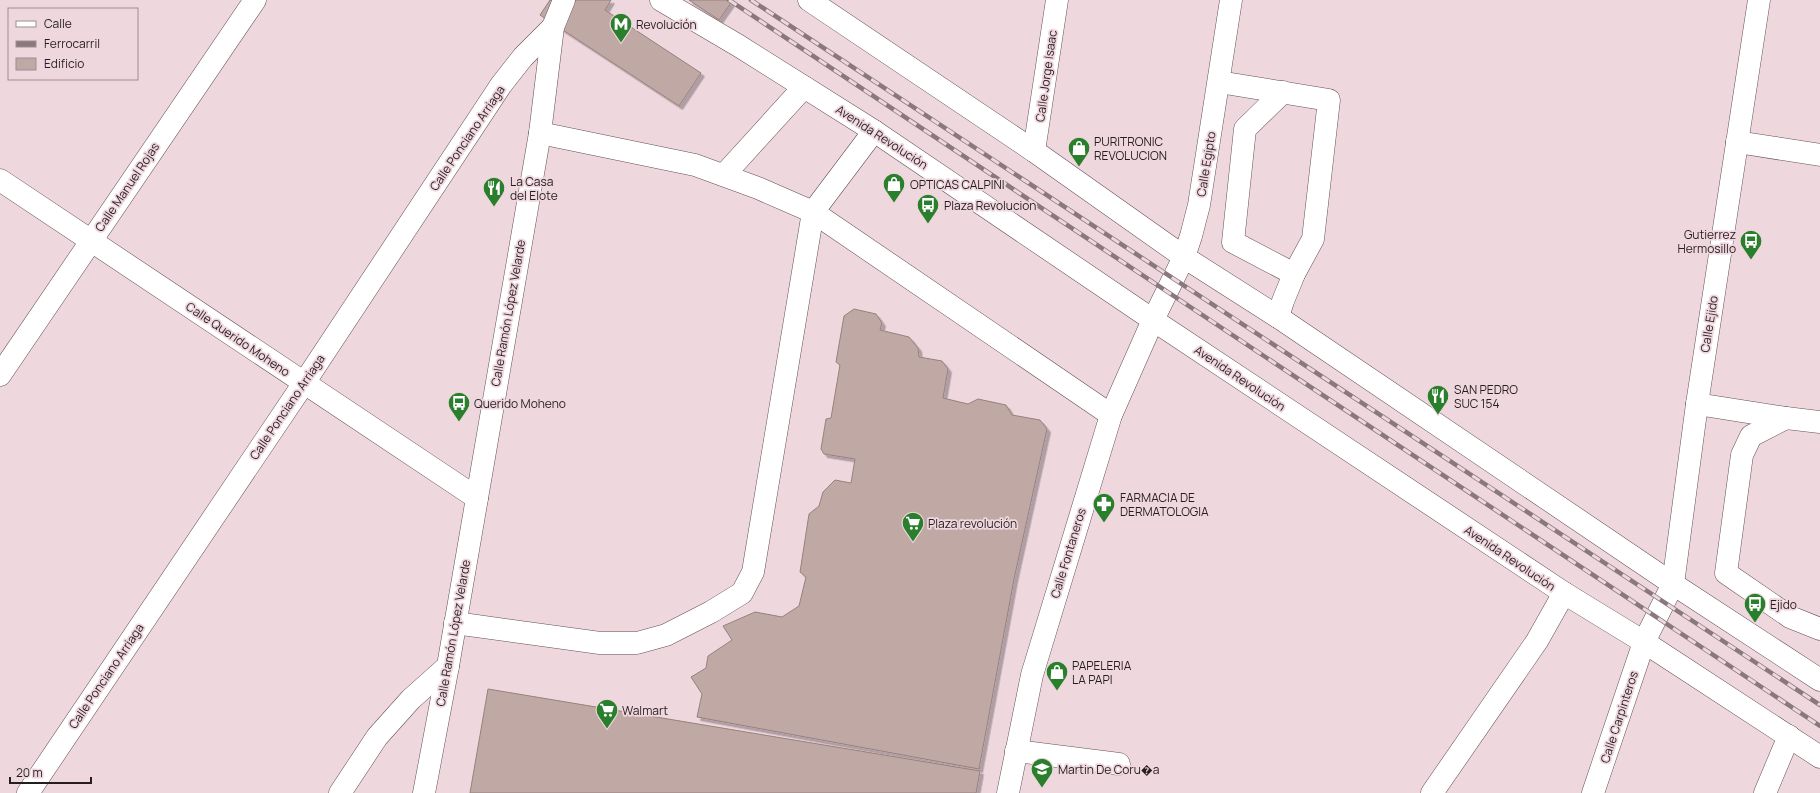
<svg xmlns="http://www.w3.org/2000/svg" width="1820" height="793" font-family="Manrope,sans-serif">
<defs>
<filter id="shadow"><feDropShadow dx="3.5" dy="3.5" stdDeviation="0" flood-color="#0004"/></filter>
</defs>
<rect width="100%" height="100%" fill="#efd7de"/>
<g fill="#c0a8a5" stroke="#97807d" filter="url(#shadow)">
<path d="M550 0H611L605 10 701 73 679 106 540 15Z"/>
<path d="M689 0H733L719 20Z"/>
<path d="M854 309 876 314 882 323 880 330 909 337 918 348 919 357 942 361 948 369 943 398 968 404 978 399 1006 405 1012 415 1040 420 1047 429 1014 579 979 769 697 717 702 694 691 677 706 668 708 656 732 640 723 626 755 612 782 617 799 606 806 577 800 572 809 514 819 506 823 492 835 480 851 483 855 459 824 454 821 449 826 419 831 418 840 365 836 362 844 316Z"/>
<path d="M488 689 980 771 976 793H470Z"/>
</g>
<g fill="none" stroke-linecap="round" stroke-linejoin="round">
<g stroke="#645057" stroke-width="23">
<g id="minor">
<path d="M1219 82 1329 100 1313 239 1294 274 1283 301 1278 317"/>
<path d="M1283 92 1245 129 1233 242 1294 274"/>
<path d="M540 133 695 165 758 188 813 212 1111 415"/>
<path d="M1737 142 1820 155"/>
<path d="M1034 151 1057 0"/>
<path d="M724 175 804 87"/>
<path d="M0 180 477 498"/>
<path d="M0 375 255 0"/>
<path d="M1697 404 1786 418 1820 422"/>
<path d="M1786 418 1751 436 1742 455 1726 573 1790 617 1820 629"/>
<path d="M455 623 600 643H637L666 635 711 612 742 593 753 572 813 212 874 131"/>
<path d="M1016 751 1119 764"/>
<path d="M28 793 304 383 501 85 523 57 553 27"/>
<path d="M340 793 377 737 411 699 448 666"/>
<path d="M424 793 448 666 540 133 553 27 564 0"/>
<path d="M1008 793 1032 675 1111 415 1153 320 1184 257 1191 236 1199 205 1231 0"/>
<path d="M1432 793 1537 641 1564 593"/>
<path d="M1593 793 1644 642 1673 584 1697 404 1759 0"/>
<path d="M1765 793 1789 736"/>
</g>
</g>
<g stroke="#645057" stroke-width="23">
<g id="major">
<path d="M661 0 739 46 874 131 1153 320 1564 593 1644 642 1820 757"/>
<path d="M809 0 1034 151 1184 257 1278 317 1673 584 1820 680"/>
</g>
</g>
<use href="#minor" stroke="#fff" stroke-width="22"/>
<use href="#major" stroke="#fff" stroke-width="22"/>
<g stroke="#89797e" stroke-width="4.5">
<g id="rail">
<path d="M729 0 1820 726"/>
<path d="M751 0 1820 705"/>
</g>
</g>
<use href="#rail" stroke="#efd7de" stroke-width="3" stroke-dasharray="9" stroke-linecap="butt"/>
</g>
<defs>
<g id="metro-pin" transform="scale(1.15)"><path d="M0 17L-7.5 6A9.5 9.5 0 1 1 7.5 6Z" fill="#2a7f2c" stroke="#efd7de"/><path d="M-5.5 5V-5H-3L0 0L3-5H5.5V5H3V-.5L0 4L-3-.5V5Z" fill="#fff"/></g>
<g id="shop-pin" transform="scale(1.15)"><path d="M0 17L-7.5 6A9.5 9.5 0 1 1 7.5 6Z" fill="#2a7f2c" stroke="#efd7de"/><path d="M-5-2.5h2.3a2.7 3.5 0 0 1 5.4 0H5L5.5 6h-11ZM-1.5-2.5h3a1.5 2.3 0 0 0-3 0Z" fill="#fff"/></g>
<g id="restaurant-pin" transform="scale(1.15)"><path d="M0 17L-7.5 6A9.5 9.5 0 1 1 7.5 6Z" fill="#2a7f2c" stroke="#efd7de"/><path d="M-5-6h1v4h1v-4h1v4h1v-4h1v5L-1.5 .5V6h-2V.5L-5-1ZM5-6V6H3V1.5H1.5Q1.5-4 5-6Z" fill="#fff"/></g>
<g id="bus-pin" transform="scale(1.15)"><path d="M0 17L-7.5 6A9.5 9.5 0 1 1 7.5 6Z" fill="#2a7f2c" stroke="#efd7de"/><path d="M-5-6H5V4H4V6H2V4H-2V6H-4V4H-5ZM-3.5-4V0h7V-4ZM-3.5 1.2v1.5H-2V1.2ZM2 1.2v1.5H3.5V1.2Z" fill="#fff"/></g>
<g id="pharmacy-pin" transform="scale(1.15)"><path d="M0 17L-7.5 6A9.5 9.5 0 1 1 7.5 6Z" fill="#2a7f2c" stroke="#efd7de"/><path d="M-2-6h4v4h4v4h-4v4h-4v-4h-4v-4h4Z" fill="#fff"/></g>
<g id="supermarket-pin" transform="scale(1.15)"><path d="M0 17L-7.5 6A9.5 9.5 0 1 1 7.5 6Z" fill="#2a7f2c" stroke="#efd7de"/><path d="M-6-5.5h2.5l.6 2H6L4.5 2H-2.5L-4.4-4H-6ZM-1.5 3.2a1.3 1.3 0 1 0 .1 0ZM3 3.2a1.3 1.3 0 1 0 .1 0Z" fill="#fff"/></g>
<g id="school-pin" transform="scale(1.15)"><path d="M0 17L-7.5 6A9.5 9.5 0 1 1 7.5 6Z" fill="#2a7f2c" stroke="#efd7de"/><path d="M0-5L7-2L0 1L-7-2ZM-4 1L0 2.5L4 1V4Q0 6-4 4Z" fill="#fff"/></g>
</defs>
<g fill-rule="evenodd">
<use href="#metro-pin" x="621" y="24"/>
<use href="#shop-pin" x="1079" y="148"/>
<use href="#shop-pin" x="894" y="184"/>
<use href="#restaurant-pin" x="494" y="188"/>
<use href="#bus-pin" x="928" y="205"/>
<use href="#bus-pin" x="1751" y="241"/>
<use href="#restaurant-pin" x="1438" y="396"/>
<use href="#bus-pin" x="459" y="403"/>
<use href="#pharmacy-pin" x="1104" y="504"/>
<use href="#supermarket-pin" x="913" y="523"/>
<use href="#bus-pin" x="1755" y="604"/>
<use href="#shop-pin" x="1057" y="672"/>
<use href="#supermarket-pin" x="607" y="710"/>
<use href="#school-pin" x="1042" y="769"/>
</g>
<g text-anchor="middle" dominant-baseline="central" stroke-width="3.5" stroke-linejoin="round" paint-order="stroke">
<g font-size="12" fill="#261d20" stroke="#efd7de" text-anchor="start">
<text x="636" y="24">Revolución</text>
<text x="1094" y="141">PURITRONIC<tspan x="1094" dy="14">REVOLUCION</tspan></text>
<text x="510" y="181">La Casa<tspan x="510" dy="14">del Elote</tspan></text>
<text x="910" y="184">OPTICAS CALPINI</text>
<text x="944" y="205">Plaza Revolucion</text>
<text x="1736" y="234" text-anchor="end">Gutierrez<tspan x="1736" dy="14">Hermosillo</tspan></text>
<text x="1454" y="389">SAN PEDRO<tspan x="1454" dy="14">SUC 154</tspan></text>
<text x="474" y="403">Querido Moheno</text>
<text x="1120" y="497">FARMACIA DE<tspan x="1120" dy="14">DERMATOLOGIA</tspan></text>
<text x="928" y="523">Plaza revolución</text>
<text x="1770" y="604">Ejido</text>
<text x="1072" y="665">PAPELERIA<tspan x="1072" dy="14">LA PAPI</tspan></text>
<text x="622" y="710">Walmart</text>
<text x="1058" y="769">Martin De Coru�a</text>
</g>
<g font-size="12" fill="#261d20" stroke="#efd7de">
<text transform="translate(1046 76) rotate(-82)">Calle Jorge Isaac</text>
<text transform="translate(882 137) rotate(33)">Avenida Revolución</text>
<text transform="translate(467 138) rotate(-56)">Calle Ponciano Arriaga</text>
<text transform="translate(1206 164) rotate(-81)">Calle Egipto</text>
<text transform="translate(127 187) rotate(-56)">Calle Manuel Rojas</text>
<text transform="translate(508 313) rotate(-80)">Calle Ramón López Velarde</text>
<text transform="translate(1709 324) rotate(-81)">Calle Ejido</text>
<text transform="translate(238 339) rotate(34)">Calle Querido Moheno</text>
<text transform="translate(1240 378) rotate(34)">Avenida Revolución</text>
<text transform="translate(287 407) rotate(-56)">Calle Ponciano Arriaga</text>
<text transform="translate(1068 553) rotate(-73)">Calle Fontaneros</text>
<text transform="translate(1510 558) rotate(34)">Avenida Revolución</text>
<text transform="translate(453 633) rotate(-80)">Calle Ramón López Velarde</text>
<text transform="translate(106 676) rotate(-56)">Calle Ponciano Arriaga</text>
<text transform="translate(1619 717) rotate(-72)">Calle Carpinteros</text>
</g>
</g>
<rect x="8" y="8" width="130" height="72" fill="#efd7de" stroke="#9f8d92"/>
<rect x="16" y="21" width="20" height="6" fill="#ffffff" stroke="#9f8d92"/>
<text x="44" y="28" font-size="12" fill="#261d20">Calle</text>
<rect x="16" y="41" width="20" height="6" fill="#89797e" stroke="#9f8d92"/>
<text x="44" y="48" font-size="12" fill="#261d20">Ferrocarril</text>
<rect x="16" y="58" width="20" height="12" fill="#c0a8a5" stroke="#9f8d92"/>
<text x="44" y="68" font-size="12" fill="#261d20">Edificio</text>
<path d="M10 777v6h81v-6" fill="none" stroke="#261d20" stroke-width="2"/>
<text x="16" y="777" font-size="12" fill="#261d20" stroke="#efd7de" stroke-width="3" paint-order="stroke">20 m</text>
</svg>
